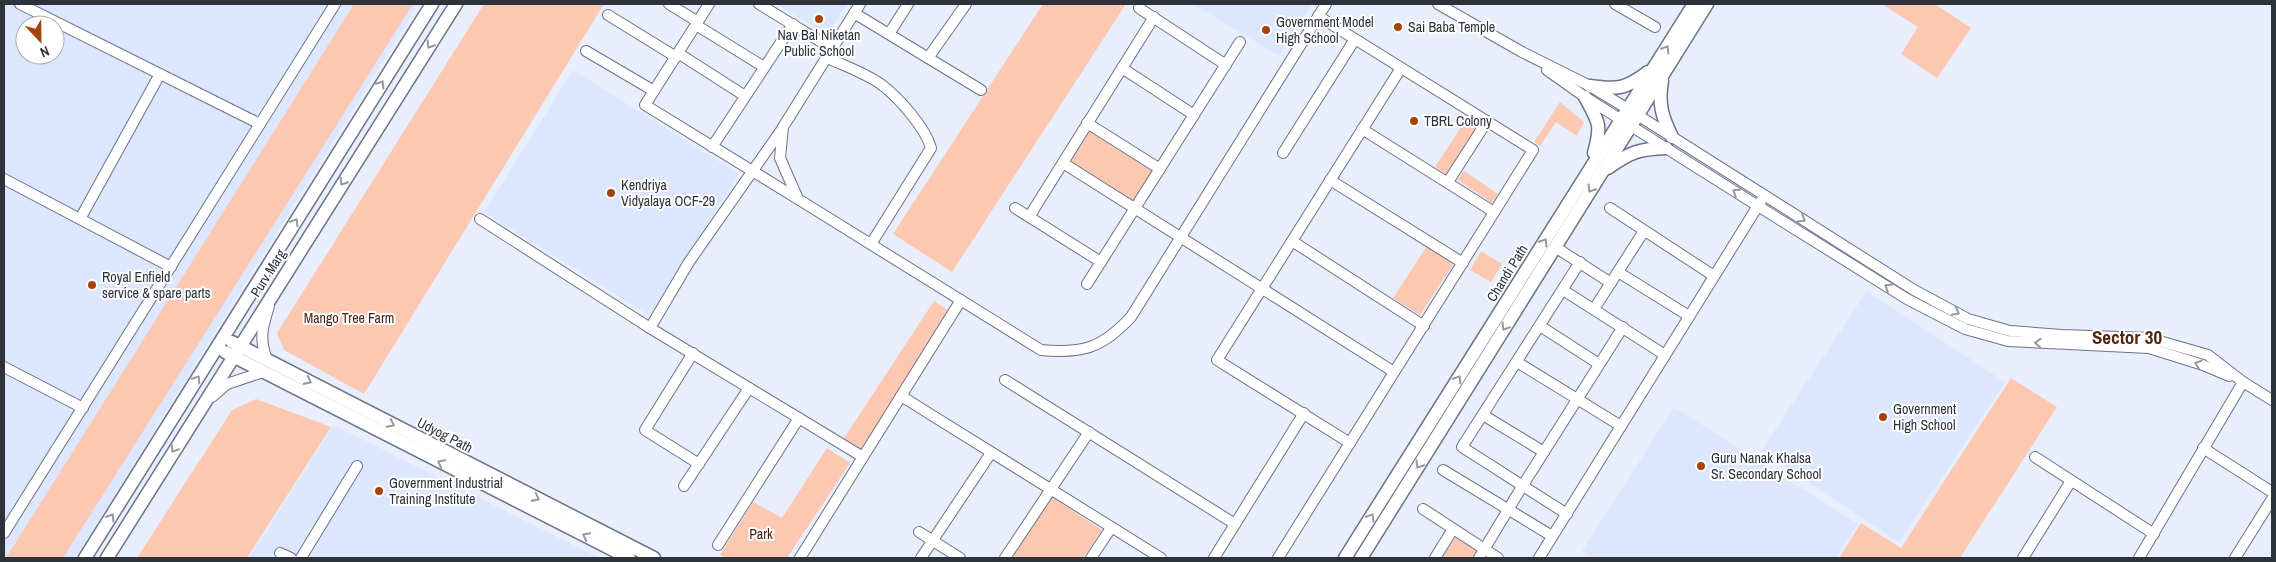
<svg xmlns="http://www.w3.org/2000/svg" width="2276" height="562" font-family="'Archivo Narrow',sans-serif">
<rect width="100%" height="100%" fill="#e8eefb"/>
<g fill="#dce7fe" fill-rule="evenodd">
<path d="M4 4H418L75 558H4ZM25 25H55V55H25Z"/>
<path d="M776 4H848L827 34Z"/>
<path d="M1193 4H1312L1279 56Z"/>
<path d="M573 70 739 174 650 316 484 212Z"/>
<path d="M1867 291 2005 382 1899 542 1761 451Z"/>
<path d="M1674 407 1858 524 1836 558H1594L1582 551Z"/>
<path d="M334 425 599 558H249Z"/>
</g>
<g fill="#fdc8b2">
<path d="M354 4H413L63 558H6Z"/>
<path d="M484 4H604L364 394 284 350 277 333Z"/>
<path d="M1043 4H1126L952 272 893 234Z"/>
<path d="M1882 4H1935L1971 28 1937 78 1901 54 1918 27Z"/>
<path d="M1560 102 1584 122 1577 136 1556 122 1540 146 1534 142Z"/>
<path d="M1468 116 1479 123 1446 174 1435 167Z"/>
<path d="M1089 130 1155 172 1135 202 1070 161Z"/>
<path d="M1464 171 1498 194 1492 203 1458 180Z"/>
<path d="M1427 246 1454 263 1420 315 1393 298Z"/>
<path d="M1481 251 1502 264 1491 282 1470 270Z"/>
<path d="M934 301 949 311 861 449 844 438Z"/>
<path d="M2011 378 2057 407 1960 558H1839L1861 523 1901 548Z"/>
<path d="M256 399 331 427 247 558H137L232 410Z"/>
<path d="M827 448 850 463 787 558H726L720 555 753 502 782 518Z"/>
<path d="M1052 497 1102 530 1083 558H1016L1013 556Z"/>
<path d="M1456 536 1479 550 1474 558H1442Z"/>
</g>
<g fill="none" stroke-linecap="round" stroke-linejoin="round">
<g stroke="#6a7386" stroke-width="12">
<g id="minor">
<path d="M20 4 260 124"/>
<path d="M669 4 698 22"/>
<path d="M709 4 645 105 798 199"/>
<path d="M759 4 831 48"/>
<path d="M860 4 783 127 780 158 798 199 1041 350C1083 354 1102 348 1131 317L1326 4"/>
<path d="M1438 4 1522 52 1590 86 1628 109 1914 290 1968 319 2010 331 2062 335 2149 338 2208 355 2243 382 2272 400"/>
<path d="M1615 4 1655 27"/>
<path d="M1139 8 1226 65"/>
<path d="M854 13 981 90"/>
<path d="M608 15 676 57"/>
<path d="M696 25 764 67"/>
<path d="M889 34 908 4"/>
<path d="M586 51 654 91"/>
<path d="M678 53 745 96"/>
<path d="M826 57C844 66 866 73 882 85 899 98 925 127 931 148L871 244"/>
<path d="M928 58 966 4"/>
<path d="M1122 68 1194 115"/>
<path d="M1547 70 1585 97 1758 206 1907 299 1965 329 2008 341 2149 348 2203 365 2229 376"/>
<path d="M1087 123 1160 169"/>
<path d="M1362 129 1494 212"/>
<path d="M712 147 793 24"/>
<path d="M1283 153 1355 39"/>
<path d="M1063 163 1394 372"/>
<path d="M4 179 171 267"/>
<path d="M1330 180 1463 263"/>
<path d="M1448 182 1487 121"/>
<path d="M1015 208 1101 262"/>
<path d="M1610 208 1714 276"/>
<path d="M1029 217 1154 17"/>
<path d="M80 219 160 74"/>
<path d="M480 219 650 328 863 457"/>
<path d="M1292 241 1424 326"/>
<path d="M1555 247 1611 283"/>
<path d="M1618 272 1689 316"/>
<path d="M1087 284 1240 42"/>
<path d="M1563 290 1665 355"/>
<path d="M1594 309 1644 231"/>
<path d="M1540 326 1599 364"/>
<path d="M650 328 689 262 782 129"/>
<path d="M693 353 645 430 699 464"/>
<path d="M267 360C259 338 262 329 269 306"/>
<path d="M1517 362 1621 426"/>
<path d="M4 367 83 408"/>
<path d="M1005 380 1235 524"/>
<path d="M901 396 1161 558"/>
<path d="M212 397 227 384 263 372"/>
<path d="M1483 415 1544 452"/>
<path d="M1350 443 1217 360 1401 68"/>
<path d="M2203 448 2272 492"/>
<path d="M2035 457 2154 534"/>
<path d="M1443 470 1552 536"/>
<path d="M684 486 749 388"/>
<path d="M1423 509 1498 558"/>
<path d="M1567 514 1462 447 1580 262"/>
<path d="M919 532 960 558"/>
<path d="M4 533 335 4"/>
<path d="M718 545 799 418"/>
<path d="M280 553 291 558"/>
<path d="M301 558 357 466"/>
<path d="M800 558 961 300"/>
<path d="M921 558 991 453"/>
<path d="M1005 558 1089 432"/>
<path d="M1091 558 1111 528"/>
<path d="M1214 558 1304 413"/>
<path d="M1278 558 1533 150 1318 16"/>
<path d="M1435 558 1453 529"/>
<path d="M1479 558 1523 485 1623 327"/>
<path d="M1539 558 1761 201"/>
<path d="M2023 558 2071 481"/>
<path d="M2139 558 2243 382"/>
<path d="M2235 558 2272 499"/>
</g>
</g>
<g stroke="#6a7386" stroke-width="15">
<g id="major">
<path d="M1662 81C1658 103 1662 117 1672 137"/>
<path d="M1590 86C1617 90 1626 89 1648 72"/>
<path d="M1585 97C1599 123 1602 124 1594 153"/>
<path d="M1608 168C1630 152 1639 149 1666 148"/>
<path d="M232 342 654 558"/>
<path d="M225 352 629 558"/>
<path d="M85 558 432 4"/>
<path d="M107 558 456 4"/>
<path d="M1345 558 1694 4"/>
<path d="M1361 558 1707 4"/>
</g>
</g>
<use href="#minor" stroke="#fff" stroke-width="10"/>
<use href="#major" stroke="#fff" stroke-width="12"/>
</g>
<defs><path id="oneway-chevron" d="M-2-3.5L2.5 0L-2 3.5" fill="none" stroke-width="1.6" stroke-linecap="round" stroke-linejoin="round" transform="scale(1.25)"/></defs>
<g stroke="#96989d">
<use href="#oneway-chevron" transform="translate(430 45) rotate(122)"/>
<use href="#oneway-chevron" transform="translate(1666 49) rotate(-58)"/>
<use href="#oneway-chevron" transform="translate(381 84) rotate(-58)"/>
<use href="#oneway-chevron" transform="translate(343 182) rotate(122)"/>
<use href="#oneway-chevron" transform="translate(1591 189) rotate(122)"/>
<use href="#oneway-chevron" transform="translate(1736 192) rotate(-148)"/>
<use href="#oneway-chevron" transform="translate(1802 219) rotate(32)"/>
<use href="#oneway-chevron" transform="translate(295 222) rotate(-58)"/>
<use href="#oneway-chevron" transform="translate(1544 242) rotate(-58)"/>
<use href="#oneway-chevron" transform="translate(1888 287) rotate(-148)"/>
<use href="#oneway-chevron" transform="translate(1956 312) rotate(28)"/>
<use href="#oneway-chevron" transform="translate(1505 327) rotate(122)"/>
<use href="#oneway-chevron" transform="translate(2038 343) rotate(-177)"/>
<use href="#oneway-chevron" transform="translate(2198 364) rotate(-162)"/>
<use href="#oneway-chevron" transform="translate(197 379) rotate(-58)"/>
<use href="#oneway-chevron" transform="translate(1458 379) rotate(-58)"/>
<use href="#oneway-chevron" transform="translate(308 381) rotate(27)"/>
<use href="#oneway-chevron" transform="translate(391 424) rotate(27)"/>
<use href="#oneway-chevron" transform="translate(174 449) rotate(122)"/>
<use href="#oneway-chevron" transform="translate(441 463) rotate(-153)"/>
<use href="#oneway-chevron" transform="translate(1419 465) rotate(122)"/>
<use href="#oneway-chevron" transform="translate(536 498) rotate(27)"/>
<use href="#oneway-chevron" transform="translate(111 517) rotate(-58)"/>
<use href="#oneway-chevron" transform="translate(1371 517) rotate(-58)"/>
<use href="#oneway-chevron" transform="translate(586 536) rotate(-153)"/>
</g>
<g fill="#a6430a" stroke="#fff" stroke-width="2">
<circle cx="819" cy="19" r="5"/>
<circle cx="1398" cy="27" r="5"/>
<circle cx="1266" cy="30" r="5"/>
<circle cx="1414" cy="121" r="5"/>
<circle cx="611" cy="193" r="5"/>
<circle cx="92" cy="285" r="5"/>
<circle cx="1883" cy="417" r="5"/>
<circle cx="1701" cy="466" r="5"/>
<circle cx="379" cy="491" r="5"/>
</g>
<g text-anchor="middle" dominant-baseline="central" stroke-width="4" stroke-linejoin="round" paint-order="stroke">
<g font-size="14" fill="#2e323b" stroke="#fff" text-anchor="start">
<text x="1276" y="22">Government Model<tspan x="1276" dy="16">High School</tspan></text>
<text x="1408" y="27">Sai Baba Temple</text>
<text x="819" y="35" text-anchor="middle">Nav Bal Niketan<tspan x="819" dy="16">Public School</tspan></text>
<text x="1424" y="121">TBRL Colony</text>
<text x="621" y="185">Kendriya<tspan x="621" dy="16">Vidyalaya OCF-29</tspan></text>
<text x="102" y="277">Royal Enfield<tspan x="102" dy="16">service &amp; spare parts</tspan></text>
<text x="1893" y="409">Government<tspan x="1893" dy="16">High School</tspan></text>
<text x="1711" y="458">Guru Nanak Khalsa<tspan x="1711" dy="16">Sr. Secondary School</tspan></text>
<text x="389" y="483">Government Industrial<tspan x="389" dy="16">Training Institute</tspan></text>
</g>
<g font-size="14" fill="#2e323b" stroke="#fff">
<text transform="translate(268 273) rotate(-58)">Purv Marg</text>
<text transform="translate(1507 273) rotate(-58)">Chandi Path</text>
<text transform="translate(445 435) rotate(27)">Udyog Path</text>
</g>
<g font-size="14" fill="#441e0e" stroke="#fff">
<text x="349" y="318">Mango Tree Farm</text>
<text x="761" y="534">Park</text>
</g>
<g font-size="19" font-weight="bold" fill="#52220b" stroke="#fff">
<text x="2127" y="337">Sector 30</text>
</g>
</g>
<rect width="2276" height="562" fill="none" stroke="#2e323b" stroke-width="10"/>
<g transform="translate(40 40) rotate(158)"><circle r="24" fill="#ffffff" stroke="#abadb1"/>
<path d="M0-4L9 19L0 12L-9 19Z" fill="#a6430a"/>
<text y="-8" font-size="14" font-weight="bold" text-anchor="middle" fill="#2e323b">N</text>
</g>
</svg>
